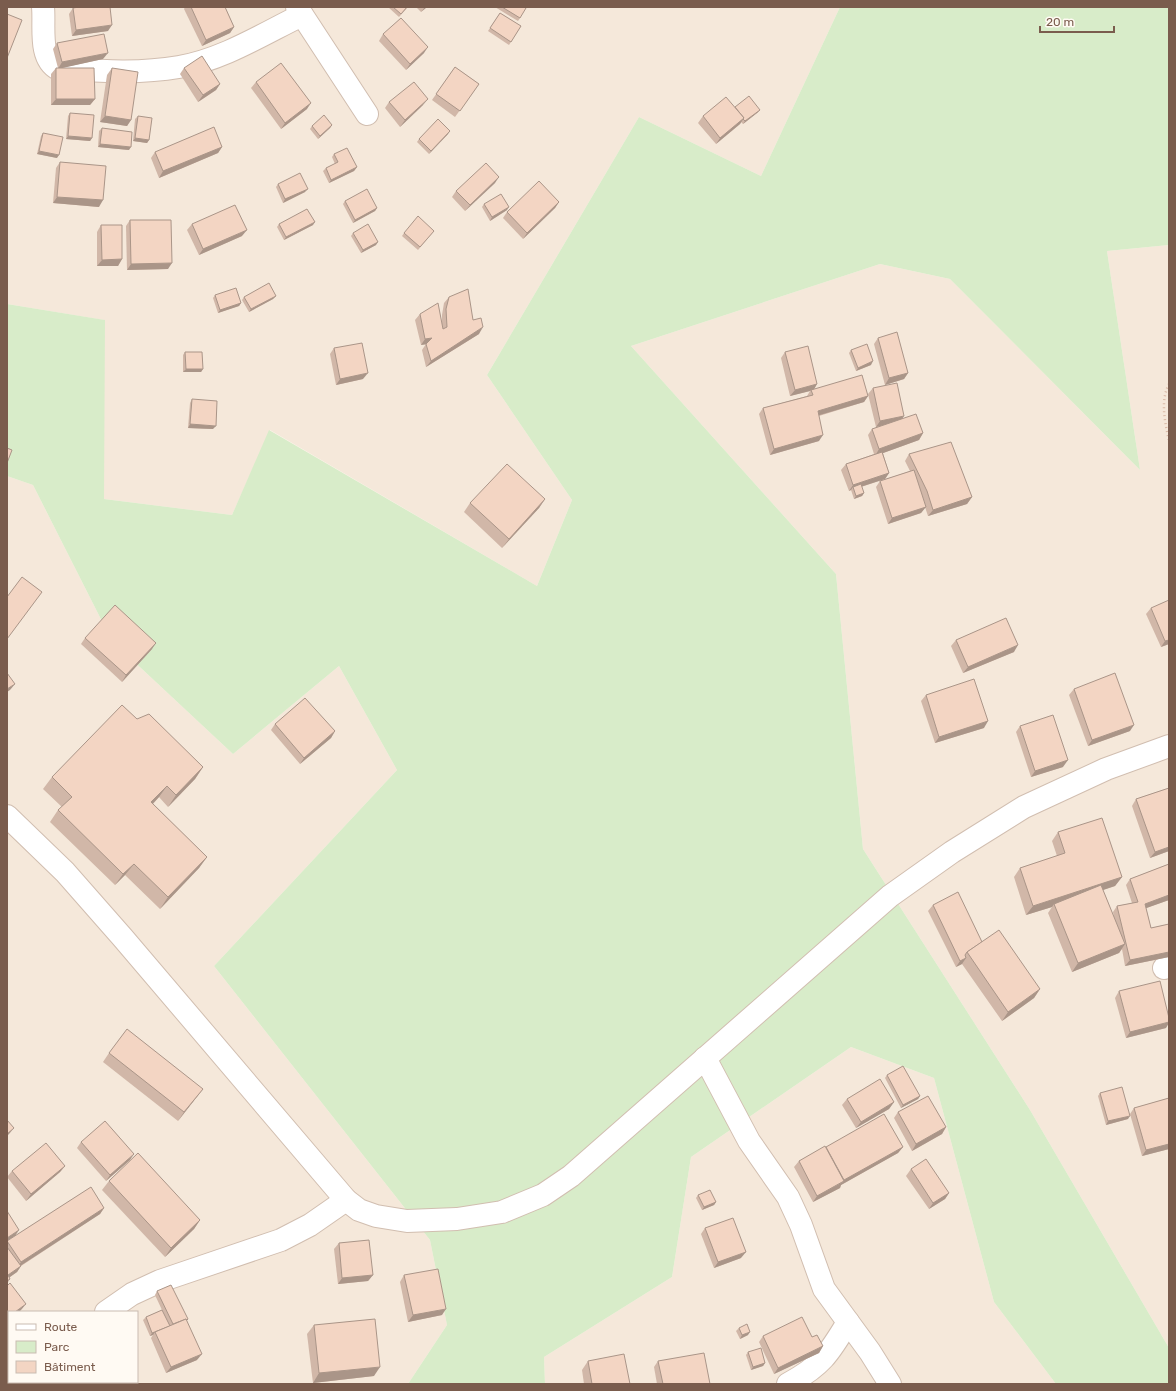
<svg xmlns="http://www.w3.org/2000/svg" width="1176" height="1391" font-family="Rubik,sans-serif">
<rect width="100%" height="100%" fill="#fdf6ec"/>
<g fill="#f5e8da" fill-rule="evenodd">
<path d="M7 7H840L761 176 639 117 487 375 572 500 537 586 270 430 232 515 104 499V320L7 304Z"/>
<path d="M1169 245V1348L1030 1110 863 849 836 574 631 346 880 264 950 279 1140 470 1107 251Z"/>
<path d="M7 476 33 485 112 641 233 754 339 666 397 770 214 966 430 1240 447 1325 408 1384H7ZM9 1312H137V1382H9Z"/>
<path d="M851 1047 934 1078 994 1302 1056 1384H545L544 1357 672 1277 691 1157Z"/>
</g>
<path fill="#d8ecc9" d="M840 7H1169V245L1107 251 1140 470 950 279 880 264 631 346 836 574 863 849 1030 1110 1169 1348V1384H1056L994 1302 934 1078 851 1047 691 1157 672 1277 544 1357 545 1384H408L447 1325 430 1240 214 966 397 770 339 666 233 754 112 641 33 485 7 476V304L105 320 104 499 232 515 269 430 537 586 572 500 487 375 639 117 761 176Z"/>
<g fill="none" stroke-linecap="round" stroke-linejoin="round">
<g stroke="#d1beb0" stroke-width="24">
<g id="street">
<path d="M43 7C45 26 38 58 58 69 99 71 138 74 179 67 222 60 263 34 302 15"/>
<path d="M297 7 367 114"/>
<path d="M7 816 65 872 123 938 346 1200 359 1210 376 1216 407 1221 457 1219 502 1212 543 1195 571 1176 890 896 952 852 1024 807 1106 769 1169 746"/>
<path d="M1164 968 1169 966"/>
<path d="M705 1058 749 1141 788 1197 801 1225 824 1289 870 1352 890 1384"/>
<path d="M106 1312 132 1294 160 1281 281 1240 310 1225 346 1200"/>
<path d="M788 1384C821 1366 829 1354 848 1322"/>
</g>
</g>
<path stroke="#d9b8a5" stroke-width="2.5" stroke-dasharray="1 3" stroke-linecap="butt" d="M1169 384C1160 401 1165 422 1169 441"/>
<use href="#street" stroke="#fff" stroke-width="22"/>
</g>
<g fill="#d1b7a8">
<path d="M185 7H225L234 27 230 33 202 46 184 9Z"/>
<path d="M388 7H408L399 17Z"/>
<path d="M416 7H427L421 12Z"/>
<path d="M495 7H523L520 18 518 21Z"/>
<path d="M73 8 108 31 72 36 69 14Z"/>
<path d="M500 13 521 26 509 45 488 31Z"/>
<path d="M383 34 424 53 406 70 379 41Z"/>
<path d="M57 43 103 59 61 68 95 99 90 105H51V74L56 68H58L53 49Z"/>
<path d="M455 67 479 84 455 117 432 100Z"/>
<path d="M112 68 131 120 127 126 100 122 107 75Z"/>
<path d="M184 68 220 84 216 90 198 102 180 74Z"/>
<path d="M256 82 307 109 281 129 251 88Z"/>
<path d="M389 102 423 105 400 127 385 108Z"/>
<path d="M735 107 760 110 757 113 743 124 741 122 740 124 716 144 698 123 703 116Z"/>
<path d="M70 113 92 138 90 141 66 139 68 116Z"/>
<path d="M138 116 149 140 147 143 133 141 135 119Z"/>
<path d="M332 125 330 128 318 139 310 129 312 126Z"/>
<path d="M102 128 129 150 98 147 99 131Z"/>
<path d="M43 133 57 158 37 154 41 136Z"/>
<path d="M448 134 429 154 417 142 419 139Z"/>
<path d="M222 147 218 153 159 178 151 158 155 152Z"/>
<path d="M334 154 357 167 354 171 329 183 323 171 326 168 335 164 332 157Z"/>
<path d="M60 162 99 207 53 203 56 168Z"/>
<path d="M495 183 465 211 452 197 456 191Z"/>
<path d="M278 184 305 192 283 203 276 187Z"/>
<path d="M345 201 377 208 375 211 353 223 343 204Z"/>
<path d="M559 202 555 208 523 239 503 218 507 212Z"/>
<path d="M484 204 507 210 490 221 482 207Z"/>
<path d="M130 220 168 269 127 270 126 226Z"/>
<path d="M192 224 242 236 199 255 187 230Z"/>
<path d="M279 224 313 225 284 240 277 227Z"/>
<path d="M101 225 122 259 118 266H97V232Z"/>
<path d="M434 231 418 250 402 236 404 233Z"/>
<path d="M353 233 376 245 361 253 351 236Z"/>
<path d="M215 295 241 303 239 306 218 313 213 298Z"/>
<path d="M276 296 273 299 249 312 242 300 244 297Z"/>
<path d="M449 297 473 320 479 334 426 367 422 350 426 344 421 345 415 320 420 314 442 323V315L444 303Z"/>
<path d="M878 338 908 373 904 379 885 385 874 344Z"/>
<path d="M334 348 363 379 336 385 330 354Z"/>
<path d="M851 350 871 365 856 371 849 353Z"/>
<path d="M185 352 203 369 201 372H183V355Z"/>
<path d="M785 352 817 384 814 389 868 396 864 402 819 416V441L770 455 759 414 763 408 807 396 810 391 790 396 781 358Z"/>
<path d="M873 388 904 416 902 418 923 433 919 440 883 453 889 473 885 479 861 487 864 493 862 496 854 499 851 490 849 491 841 470 846 464 874 454 868 435 872 429 880 426 876 427 868 394Z"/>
<path d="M192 399 213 429 188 428 190 403Z"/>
<path d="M909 454 972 497 967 504 928 516 925 507 921 513 888 524 876 487 880 481 910 471 905 461Z"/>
<path d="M545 499 539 508 502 548 464 512 470 503Z"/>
<path d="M1151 608 1169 644 1161 647 1146 614Z"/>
<path d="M85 638 152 649 122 682 81 644Z"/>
<path d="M956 640 1014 652 963 673 951 646Z"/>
<path d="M1074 689 1130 731 1088 746 1069 695Z"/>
<path d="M926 695 984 728 935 743 921 701Z"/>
<path d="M137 719 203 767 195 779 168 807 159 797 153 804 207 857 199 868 160 909 125 875 115 885 50 822 58 810 62 807 43 789 52 777Z"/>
<path d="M275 724 335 731 331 738 300 764 271 730Z"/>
<path d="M1020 726 1063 767 1031 777 1016 732Z"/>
<path d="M1169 788V851L1150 858 1132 806 1136 799Z"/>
<path d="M1058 832 1122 877 1115 886 1103 890 1114 917 1113 912 1117 906 1132 903 1126 885 1130 879 1169 864V900L1146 908 1151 928 1169 924V957L1125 966 1122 949 1119 953 1072 972 1048 913 1052 907 1026 915 1014 877 1020 868 1057 856 1052 841Z"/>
<path d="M933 905 982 942 1040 989 1034 998 1002 1021 962 964 956 967 928 911Z"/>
<path d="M1119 991 1166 1028 1126 1038 1115 998Z"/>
<path d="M109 1053 203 1089 178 1121 103 1062Z"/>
<path d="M887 1075 920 1096 918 1099 901 1108 885 1078Z"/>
<path d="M1100 1093 1128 1119 1106 1125 1098 1096Z"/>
<path d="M1169 1098V1149L1142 1156 1130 1114 1134 1108Z"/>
<path d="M847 1099 894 1102 889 1109 856 1128 842 1105Z"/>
<path d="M898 1112 946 1127 942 1134 912 1151 894 1118Z"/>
<path d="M81 1142 130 1160 106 1181 77 1148Z"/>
<path d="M826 1147H903L898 1153 841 1185 840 1188 813 1202 794 1167 799 1161Z"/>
<path d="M65 1166 60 1172 26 1201 7 1177 12 1171Z"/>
<path d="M911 1169 949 1193 945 1199 929 1209 906 1176Z"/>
<path d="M109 1181 200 1220 194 1229 165 1257 102 1190Z"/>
<path d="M698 1195 716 1202 714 1205 702 1210 696 1198Z"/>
<path d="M104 1208 100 1214 21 1266 17 1272 10 1277V1279L7 1284V1241Z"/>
<path d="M705 1228 741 1258 714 1268 701 1234Z"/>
<path d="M339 1243 373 1275 368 1281 338 1284 334 1249Z"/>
<path d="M404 1275 442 1315 408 1322 400 1282Z"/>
<path d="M157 1291 187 1321 197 1360 166 1373 151 1338 153 1335 150 1336 143 1320 146 1317 162 1310 155 1295Z"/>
<path d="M314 1325 374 1376 313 1383 307 1334Z"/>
<path d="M739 1328 748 1335 740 1339 736 1331Z"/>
<path d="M763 1336 812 1337 823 1346 819 1353 774 1374 759 1342Z"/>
<path d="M748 1352 765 1363 763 1366 751 1370 746 1355Z"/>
<path d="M588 1361 630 1384H584L582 1370Z"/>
<path d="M658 1361 710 1384H657L654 1367Z"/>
</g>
<g fill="#aa9588">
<path d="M425 7H427L421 12Z"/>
<path d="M112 25 108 31 72 36 76 30Z"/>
<path d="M234 27 230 33 202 46 206 40Z"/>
<path d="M428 47 424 53 406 70 410 64Z"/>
<path d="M108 53 103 59 58 69 62 62Z"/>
<path d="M220 84 216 90 198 102 203 95Z"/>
<path d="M56 99H95L90 105H51Z"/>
<path d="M428 99 423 105 400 127 405 120Z"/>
<path d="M311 103 307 109 281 129 285 123Z"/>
<path d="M760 110 757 113 743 124 745 121Z"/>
<path d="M105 116 131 120 127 126 100 122Z"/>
<path d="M744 118 740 124 716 144 720 138Z"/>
<path d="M332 125 330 128 318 139 320 136Z"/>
<path d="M450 131 448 134 429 154 431 151Z"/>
<path d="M68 136 92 138 90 141 66 139Z"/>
<path d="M135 138 149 140 147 143 133 141Z"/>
<path d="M100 144 131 147 129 150 98 147Z"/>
<path d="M222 147 218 153 159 178 163 171Z"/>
<path d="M39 151 59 155 57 158 37 154Z"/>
<path d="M357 167 354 171 329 183 331 180Z"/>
<path d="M499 177 495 183 465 211 470 205Z"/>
<path d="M308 189 305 192 283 203 285 199Z"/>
<path d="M57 197 103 200 99 207 53 203Z"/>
<path d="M559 202 555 208 523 239 527 233Z"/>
<path d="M509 207 507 210 490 221 492 217Z"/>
<path d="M377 208 375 211 353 223 355 220Z"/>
<path d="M315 222 313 225 284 240 286 237Z"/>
<path d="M247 230 242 236 199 255 203 249Z"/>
<path d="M378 242 376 245 361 253 363 250Z"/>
<path d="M122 259 118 266H97L102 260Z"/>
<path d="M172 263 168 269 127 270 131 264Z"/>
<path d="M276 296 273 299 249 312 251 309Z"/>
<path d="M241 303 239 306 218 313 220 310Z"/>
<path d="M483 327 479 334 426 367 431 361Z"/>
<path d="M432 338 428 344 421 345 425 339Z"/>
<path d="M873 361 871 365 856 371 858 368Z"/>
<path d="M186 369H203L201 372H183Z"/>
<path d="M368 373 363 379 336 385 340 379Z"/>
<path d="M908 373 904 379 885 385 889 378Z"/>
<path d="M817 384 813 391 811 390 810 391 790 396 795 390Z"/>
<path d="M868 396 864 402 813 417 818 411Z"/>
<path d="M904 416 900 422 876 427 880 421Z"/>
<path d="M190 424 216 426 213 429 188 428Z"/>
<path d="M923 433 919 440 875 456 879 449Z"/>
<path d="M823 435 819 441 770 455 774 449Z"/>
<path d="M889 473 885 479 854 489 853 487 851 490 849 491 853 485Z"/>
<path d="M864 493 862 496 854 499 856 496Z"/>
<path d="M972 497 967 504 928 516 933 510Z"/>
<path d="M545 499 539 508 502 548 509 539Z"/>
<path d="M926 507 921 513 888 524 892 518Z"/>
<path d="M1169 640V644L1161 647 1165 641Z"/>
<path d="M156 643 152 649 122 682 126 675Z"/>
<path d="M1018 645 1014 652 963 673 968 667Z"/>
<path d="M15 684 10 690 7 692V689Z"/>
<path d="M988 721 984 728 935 743 939 737Z"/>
<path d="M1134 725 1130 731 1088 746 1092 740Z"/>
<path d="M335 731 331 738 300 764 304 758Z"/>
<path d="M1068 760 1063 767 1031 777 1035 771Z"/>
<path d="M203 767 195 779 168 807 176 795Z"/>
<path d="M167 786 159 797 143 814 151 802Z"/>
<path d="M1169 847V851L1150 858 1155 852Z"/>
<path d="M207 857 199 868 160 909 168 897Z"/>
<path d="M134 864 125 875 115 885 123 874Z"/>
<path d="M1122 877 1115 886 1055 906 1054 904 1052 907 1026 915 1033 906Z"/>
<path d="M1169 895V900L1141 910 1145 904Z"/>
<path d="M1125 944 1119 953 1072 972 1078 963Z"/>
<path d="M1169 952V957L1125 966 1130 960Z"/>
<path d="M966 958 962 964 956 967 960 961Z"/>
<path d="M1040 989 1034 998 1002 1021 1008 1012Z"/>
<path d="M1169 1022V1023L1166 1028 1126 1038 1130 1032Z"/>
<path d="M203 1089 196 1098 178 1121 184 1112Z"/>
<path d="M920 1096 918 1099 901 1108 903 1105Z"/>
<path d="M894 1102 889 1109 856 1128 861 1122Z"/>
<path d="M1130 1116 1128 1119 1106 1125 1108 1121Z"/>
<path d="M946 1127 942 1134 912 1151 916 1144Z"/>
<path d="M14 1128 9 1134 7 1136V1134Z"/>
<path d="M1169 1144V1149L1142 1156 1146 1150Z"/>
<path d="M903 1147 898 1153 841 1185 840 1188 813 1202 817 1196 843 1182 844 1180Z"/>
<path d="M134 1154 130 1160 106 1181 110 1175Z"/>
<path d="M65 1166 60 1172 26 1201 31 1194Z"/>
<path d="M949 1193 945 1199 929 1209 933 1203Z"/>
<path d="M716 1202 714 1205 702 1210 704 1207Z"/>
<path d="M104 1208 100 1214 17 1268 21 1262Z"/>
<path d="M200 1220 194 1229 165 1257 171 1248Z"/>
<path d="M19 1230 15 1236 7 1241V1238Z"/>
<path d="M746 1252 741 1258 714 1268 718 1262Z"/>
<path d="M21 1266 17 1272 7 1279 8 1275Z"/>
<path d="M373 1275 368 1281 338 1284 342 1278Z"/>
<path d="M26 1304 21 1310 19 1312H15Z"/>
<path d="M446 1309 442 1315 408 1322 413 1315Z"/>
<path d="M155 1332 153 1335 150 1336 152 1333Z"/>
<path d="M750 1332 748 1335 740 1339 742 1335Z"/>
<path d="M823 1346 819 1353 774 1374 778 1368Z"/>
<path d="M202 1354 197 1360 166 1373 171 1367Z"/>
<path d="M765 1363 763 1366 751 1370 753 1367Z"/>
<path d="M380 1367 374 1376 313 1383 319 1373Z"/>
</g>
<g fill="#f3d5c3" stroke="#aa9588">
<path d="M79 7H110L112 25 76 30 73 8Z"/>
<path d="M191 7H225L234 27 206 40Z"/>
<path d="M393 7H407L401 14Z"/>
<path d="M502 7H523L526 8 520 18Z"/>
<path d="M500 13 521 26 511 42 490 28Z"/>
<path d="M7 14 22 20 7 58Z"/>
<path d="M401 18 428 47 410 64 383 34Z"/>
<path d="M104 34 108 53 62 62 57 43Z"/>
<path d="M202 56 220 84 203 95 184 68Z"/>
<path d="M281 63 311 103 285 123 256 82Z"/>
<path d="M455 67 479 84 460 111 436 94Z"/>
<path d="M56 68H94L95 99H56Z"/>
<path d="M112 68 138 72 131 120 105 116Z"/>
<path d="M414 82 428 99 405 120 389 102Z"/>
<path d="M749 96 760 110 745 121 743 119 744 118 735 107Z"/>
<path d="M726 97 744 118 720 138 703 116Z"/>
<path d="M70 113 94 115 92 138 68 136Z"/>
<path d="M324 115 332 125 320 136 312 126Z"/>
<path d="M138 116 152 118 149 140 135 138Z"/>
<path d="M438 119 450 131 431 151 419 139Z"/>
<path d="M214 127 222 147 163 171 155 152Z"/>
<path d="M102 128 132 132 131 147 100 144Z"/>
<path d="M43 133 63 137 59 155 39 151Z"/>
<path d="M347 148 357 167 331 180 326 168 338 162 334 154Z"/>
<path d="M60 162 106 166 103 200 57 197Z"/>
<path d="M486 163 499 177 470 205 456 191Z"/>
<path d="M300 173 308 189 285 199 278 184Z"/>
<path d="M539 181 559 202 527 233 507 212Z"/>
<path d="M367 189 377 208 355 220 345 201Z"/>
<path d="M501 194 509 207 492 217 484 204Z"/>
<path d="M235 205 247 230 203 249 192 224Z"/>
<path d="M307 209 315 222 286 237 279 224Z"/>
<path d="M418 216 434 231 420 247 404 233Z"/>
<path d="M130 220H171L172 263 131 264Z"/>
<path d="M368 224 378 242 363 250 353 233Z"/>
<path d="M101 225H122V259L102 260Z"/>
<path d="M269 283 276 296 251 309 244 297Z"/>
<path d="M236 288 241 303 220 310 215 295Z"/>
<path d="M468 289 473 320 481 318 483 327 431 361 426 344 432 338 425 339 420 314 438 303 443 329 447 327 446 309 449 297Z"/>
<path d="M897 332 908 373 889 378 878 338Z"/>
<path d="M362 343 368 373 340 379 334 348Z"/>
<path d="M867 344 873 361 858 368 851 350Z"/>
<path d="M808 346 817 384 795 390 785 352Z"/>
<path d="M185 352H202L203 369H186Z"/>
<path d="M862 375 868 396 818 411 823 435 774 449 763 408 813 395 811 390Z"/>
<path d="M897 383 904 416 880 421 873 388Z"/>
<path d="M192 399 217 401 216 426 190 424Z"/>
<path d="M916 414 923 433 879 449 872 429Z"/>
<path d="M951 442 972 497 933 510 927 491 909 454Z"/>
<path d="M7 448 12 450 7 463Z"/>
<path d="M882 452 889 473 853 485 846 464Z"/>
<path d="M507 464 545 499 509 539 470 503Z"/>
<path d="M914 470 926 507 892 518 880 481Z"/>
<path d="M861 484 864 493 856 496 853 487Z"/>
<path d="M22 577 42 592 7 639V597Z"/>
<path d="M1169 600V640L1165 641 1151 608Z"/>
<path d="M115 605 156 643 126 675 85 638Z"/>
<path d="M1006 618 1018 645 968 667 956 640Z"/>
<path d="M7 673 15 684 7 689Z"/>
<path d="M1115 673 1134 725 1092 740 1074 689Z"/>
<path d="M974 679 988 721 939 737 926 695Z"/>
<path d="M305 698 335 731 304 758 275 724Z"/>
<path d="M122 705 137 719 149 714 203 767 176 795 167 786 151 802 207 857 168 897 134 864 123 874 58 810 72 797 52 777Z"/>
<path d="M1053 715 1068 760 1035 771 1020 726Z"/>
<path d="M1169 788V847L1155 852 1136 799Z"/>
<path d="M1102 818 1122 877 1033 906 1020 868 1065 853 1058 832Z"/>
<path d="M1169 864V895L1145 904 1151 928 1169 924V952L1130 960 1117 906 1138 902 1130 879Z"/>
<path d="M1101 885 1125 944 1078 963 1054 904Z"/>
<path d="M958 892 982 942 967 952 965 955 966 958 960 961 933 905Z"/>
<path d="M999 930 1040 989 1008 1012 967 952Z"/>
<path d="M1160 981 1169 1018V1022L1130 1032 1119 991Z"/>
<path d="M127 1029 203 1089 184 1112 109 1053Z"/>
<path d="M903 1066 920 1096 903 1105 887 1075Z"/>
<path d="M880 1079 894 1102 861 1122 847 1099Z"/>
<path d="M1122 1087 1130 1116 1108 1121 1100 1093Z"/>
<path d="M928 1096 946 1127 916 1144 898 1112Z"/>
<path d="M1169 1098V1144L1146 1150 1134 1108Z"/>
<path d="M884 1114 903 1147 844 1180 826 1147Z"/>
<path d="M7 1120 14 1128 7 1134Z"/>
<path d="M105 1121 134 1154 110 1175 81 1142Z"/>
<path d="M46 1143 65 1166 31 1194 12 1171Z"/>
<path d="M825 1146 844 1181 817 1196 799 1161Z"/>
<path d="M138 1153 200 1220 171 1248 109 1181Z"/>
<path d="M926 1159 949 1193 933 1203 911 1169Z"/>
<path d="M91 1187 104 1208 21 1262 7 1241Z"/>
<path d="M710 1190 716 1202 704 1207 698 1195Z"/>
<path d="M7 1211 19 1230 7 1238Z"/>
<path d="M733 1218 746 1252 718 1262 705 1228Z"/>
<path d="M369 1240 373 1275 342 1278 339 1243Z"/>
<path d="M7 1247 21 1266 8 1275 10 1279 7 1281Z"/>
<path d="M438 1269 446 1309 413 1315 404 1275Z"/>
<path d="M10 1283 26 1304 15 1312H9V1317L7 1318V1286Z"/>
<path d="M171 1285 188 1319 187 1320 186 1319 173 1324 157 1291Z"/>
<path d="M162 1310 170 1326 152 1333 146 1317Z"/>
<path d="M802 1317 812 1337 817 1335 823 1346 778 1368 763 1336Z"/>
<path d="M186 1319 202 1354 171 1367 155 1332Z"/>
<path d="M375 1319 380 1367 319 1373 314 1325Z"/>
<path d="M747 1324 750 1332 742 1335 739 1328Z"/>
<path d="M761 1348 765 1363 753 1367 748 1352Z"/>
<path d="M704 1353 710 1384H663L658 1361Z"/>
<path d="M624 1354 630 1384H592L588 1361Z"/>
</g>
<rect width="1176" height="1391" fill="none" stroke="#7a5c4d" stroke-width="16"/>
<rect x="8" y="1311" width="130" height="72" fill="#fffaf3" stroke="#cabbb1"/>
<rect x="16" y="1324" width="20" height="6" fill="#ffffff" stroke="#cabbb1"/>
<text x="44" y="1331" font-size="12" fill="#7a5c4d">Route</text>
<rect x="16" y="1341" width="20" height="12" fill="#d8ecc9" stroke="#cabbb1"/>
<text x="44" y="1351" font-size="12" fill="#7a5c4d">Parc</text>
<rect x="16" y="1361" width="20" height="12" fill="#f3d5c3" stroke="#cabbb1"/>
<text x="44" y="1371" font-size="12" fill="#7a5c4d">Bâtiment</text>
<path d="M1040 26v6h74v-6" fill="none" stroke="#7a5c4d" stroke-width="2"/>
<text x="1046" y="26" font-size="12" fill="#7a5c4d" stroke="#fffaf3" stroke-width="3" paint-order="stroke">20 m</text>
</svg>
